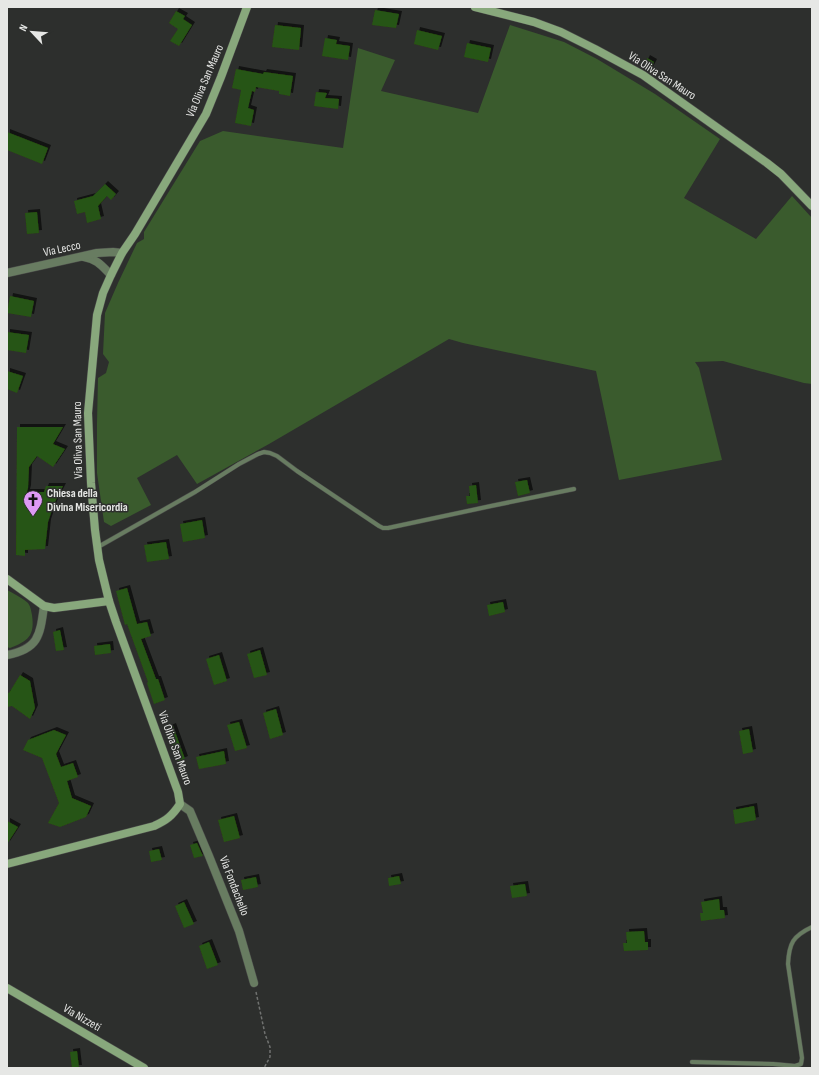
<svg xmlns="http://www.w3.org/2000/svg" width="819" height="1075" font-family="'Sofia Sans Condensed',sans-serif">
<defs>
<filter id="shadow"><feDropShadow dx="3" dy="-3" stdDeviation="0" flood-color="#0009"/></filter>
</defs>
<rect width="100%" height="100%" fill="#2d2f2d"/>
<g fill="#3a5b2d">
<path d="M510 25 564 42 597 59 655 94 720 139 684 198 756 239 792 196 812 218V384L804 383 723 361 695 362 699 368 722 460 619 480 596 371 463 343 449 339 269 444 197 484 177 455 137 478 151 505 111 526 104 522 97 473V423L98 378 106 373 109 362 103 354 105 313 118 283 137 243 144 239V232L200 141 223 131 343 148 358 48 395 60 381 91 478 113Z"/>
<path d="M7 590C13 593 24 599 28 603 31 607 31 611 32 615 35 636 28 641 10 648L7 647Z"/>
</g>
<g fill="#285412" filter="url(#shadow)">
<path d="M375 10 399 14 396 28 372 25Z"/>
<path d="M176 11 185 16 183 19 192 25 179 46 170 41 178 29 169 23Z"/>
<path d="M275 25 301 28 299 50 272 47Z"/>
<path d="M417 30 442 36 438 50 414 44Z"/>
<path d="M325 38 337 40 336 44 350 46 348 60 322 56Z"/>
<path d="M467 43 491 48 488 62 464 57Z"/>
<path d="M647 58 654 62 649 72 642 68Z"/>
<path d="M236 69 263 74 264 72 293 76 290 96 279 94V91L256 87 255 92 252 91 248 108 254 110 251 126 235 123 241 90 232 88Z"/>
<path d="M316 92 327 93 325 98 339 99 338 109 314 106Z"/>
<path d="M7 132 48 148 42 164 7 150Z"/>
<path d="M105 184 116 194 111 200 107 196 98 206 101 219 87 223 85 212 77 214 74 201 93 196Z"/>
<path d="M37 212 39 233 27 234 25 213Z"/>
<path d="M10 296 34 301 31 317 7 313Z"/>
<path d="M7 332 29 335 26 353 7 350Z"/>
<path d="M7 371 23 376 17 393 7 389Z"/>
<path d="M17 427H63L53 444 65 449 53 467 37 456 29 467 28 488 27 492H44L46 486H63L54 504 48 522 45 549 25 550V556L16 555Z"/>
<path d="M527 480 530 493 518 496 515 482Z"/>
<path d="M476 485 478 503 467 504 466 496H470L469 486Z"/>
<path d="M202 520 205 538 183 542 180 524Z"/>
<path d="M166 542 169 559 147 562 144 545Z"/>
<path d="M127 588 137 624 147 622 151 636 141 639 156 679H158L165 700 154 704 147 683 148 682 139 657 127 624 125 625 116 591Z"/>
<path d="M503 602 505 612 489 616 487 605Z"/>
<path d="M60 630 64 650 56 651 53 632Z"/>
<path d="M110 644 111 653 95 655 94 646Z"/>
<path d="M260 650 267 675 254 678 247 654Z"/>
<path d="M219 655 227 681 214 685 206 659Z"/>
<path d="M20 675 30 681 35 708 30 719 12 706 7 707V693H9Z"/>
<path d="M276 709 283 735 270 739 263 713Z"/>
<path d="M239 722 247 748 235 751 227 725Z"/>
<path d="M173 726 185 759 178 762 166 729Z"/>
<path d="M749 729 753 752 743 754 739 731Z"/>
<path d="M54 730 66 735 56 754 61 767 73 763 78 777 67 781 72 798 91 806 86 817 60 827 48 823 59 803 42 758 23 750 28 740Z"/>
<path d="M224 751 226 764 199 769 196 757Z"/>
<path d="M754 806 756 820 735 824 733 810Z"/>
<path d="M234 816 240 838 224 842 218 820Z"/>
<path d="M7 821 18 827 7 844Z"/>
<path d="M197 843 203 856 194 858 190 845Z"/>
<path d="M159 849 162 860 151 862 149 851Z"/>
<path d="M399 876 401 884 389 886 388 878Z"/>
<path d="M256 877 258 887 243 890 241 880Z"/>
<path d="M525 884 527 896 512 898 510 886Z"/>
<path d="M719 899 720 910H724L725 918 701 921 700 913H703L701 902Z"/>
<path d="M184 902 194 924 184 928 175 906Z"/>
<path d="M644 931 645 942H648V950L624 951 623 943H627L626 932Z"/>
<path d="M209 942 218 965 207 969 199 946Z"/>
<path d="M77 1051 79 1068H72L70 1052Z"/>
</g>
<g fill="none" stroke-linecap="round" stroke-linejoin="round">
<g stroke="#4b4c4a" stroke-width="5">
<g id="lane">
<path d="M98 547 195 492 239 464 258 454 264 452 270 453 277 456 297 471 379 526 383 528H388L491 506 574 489"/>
<path d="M692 1062 773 1064 795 1066 801 1064 802 1058 788 964C789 943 793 936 812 927"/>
</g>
</g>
<g stroke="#4b4c4a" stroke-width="9">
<g id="street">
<path d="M84 257C97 259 102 266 111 275"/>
<path d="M7 273 97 253 113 252 122 253"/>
<path d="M7 655C39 649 40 635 44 606"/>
<path d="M180 804 190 811 209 856 239 931 254 983"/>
</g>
</g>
<g stroke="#4b4c4a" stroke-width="9">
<g id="secondary">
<path d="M475 7 534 22 561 32 595 49 643 75 767 163 781 174 812 206"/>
<path d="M7 579 44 606 54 608 109 601"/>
<path d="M7 864 154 826C167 820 172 816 180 804L178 792 116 622 109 601 99 560 95 530 91 483 88 413 97 315 103 293 111 275 122 253 135 234 206 114 221 77 247 7"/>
<path d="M7 988 144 1068"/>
</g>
</g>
<path stroke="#707270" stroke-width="1.5" stroke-dasharray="3 2" stroke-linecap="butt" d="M256 992 265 1034 270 1047V1057L264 1068"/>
<use href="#lane" stroke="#687c61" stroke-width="4"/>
<use href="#street" stroke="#687c61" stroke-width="8"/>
<use href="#secondary" stroke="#88a87c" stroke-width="8"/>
</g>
<defs>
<g id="church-pin" transform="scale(1)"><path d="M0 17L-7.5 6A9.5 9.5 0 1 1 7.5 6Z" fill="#dd99f4" stroke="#2d2f2d"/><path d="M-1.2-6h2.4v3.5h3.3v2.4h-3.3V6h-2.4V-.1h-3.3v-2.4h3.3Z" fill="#111"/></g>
</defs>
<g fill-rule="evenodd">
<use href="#church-pin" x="33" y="500"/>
</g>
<g text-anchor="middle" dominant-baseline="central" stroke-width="3" stroke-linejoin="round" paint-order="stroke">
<g font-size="12" fill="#e6e7e5" stroke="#2d2f2d">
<text transform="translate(662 76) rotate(33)">Via Oliva San Mauro</text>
<text transform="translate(205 81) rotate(-67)">Via Oliva San Mauro</text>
<text transform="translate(62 249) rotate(-12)">Via Lecco</text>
<text transform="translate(78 440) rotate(-91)">Via Oliva San Mauro</text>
<text transform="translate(175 748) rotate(70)">Via Oliva San Mauro</text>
<text transform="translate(234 886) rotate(69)">Via Fondachello</text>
<text transform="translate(82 1018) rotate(30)">Via Nizzeti</text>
</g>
<g font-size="12" font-weight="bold" fill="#e6e7e5" stroke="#2d2f2d" text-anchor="start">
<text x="47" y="493">Chiesa della<tspan x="47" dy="14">Divina Misericordia</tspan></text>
</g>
</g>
<rect width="819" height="1075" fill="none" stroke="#e6e7e5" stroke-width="16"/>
<g transform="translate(32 32) rotate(296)" stroke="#2d2f2d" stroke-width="3" paint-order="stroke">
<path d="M0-3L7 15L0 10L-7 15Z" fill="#e6e7e5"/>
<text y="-6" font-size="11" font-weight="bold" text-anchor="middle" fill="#e6e7e5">N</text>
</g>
</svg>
